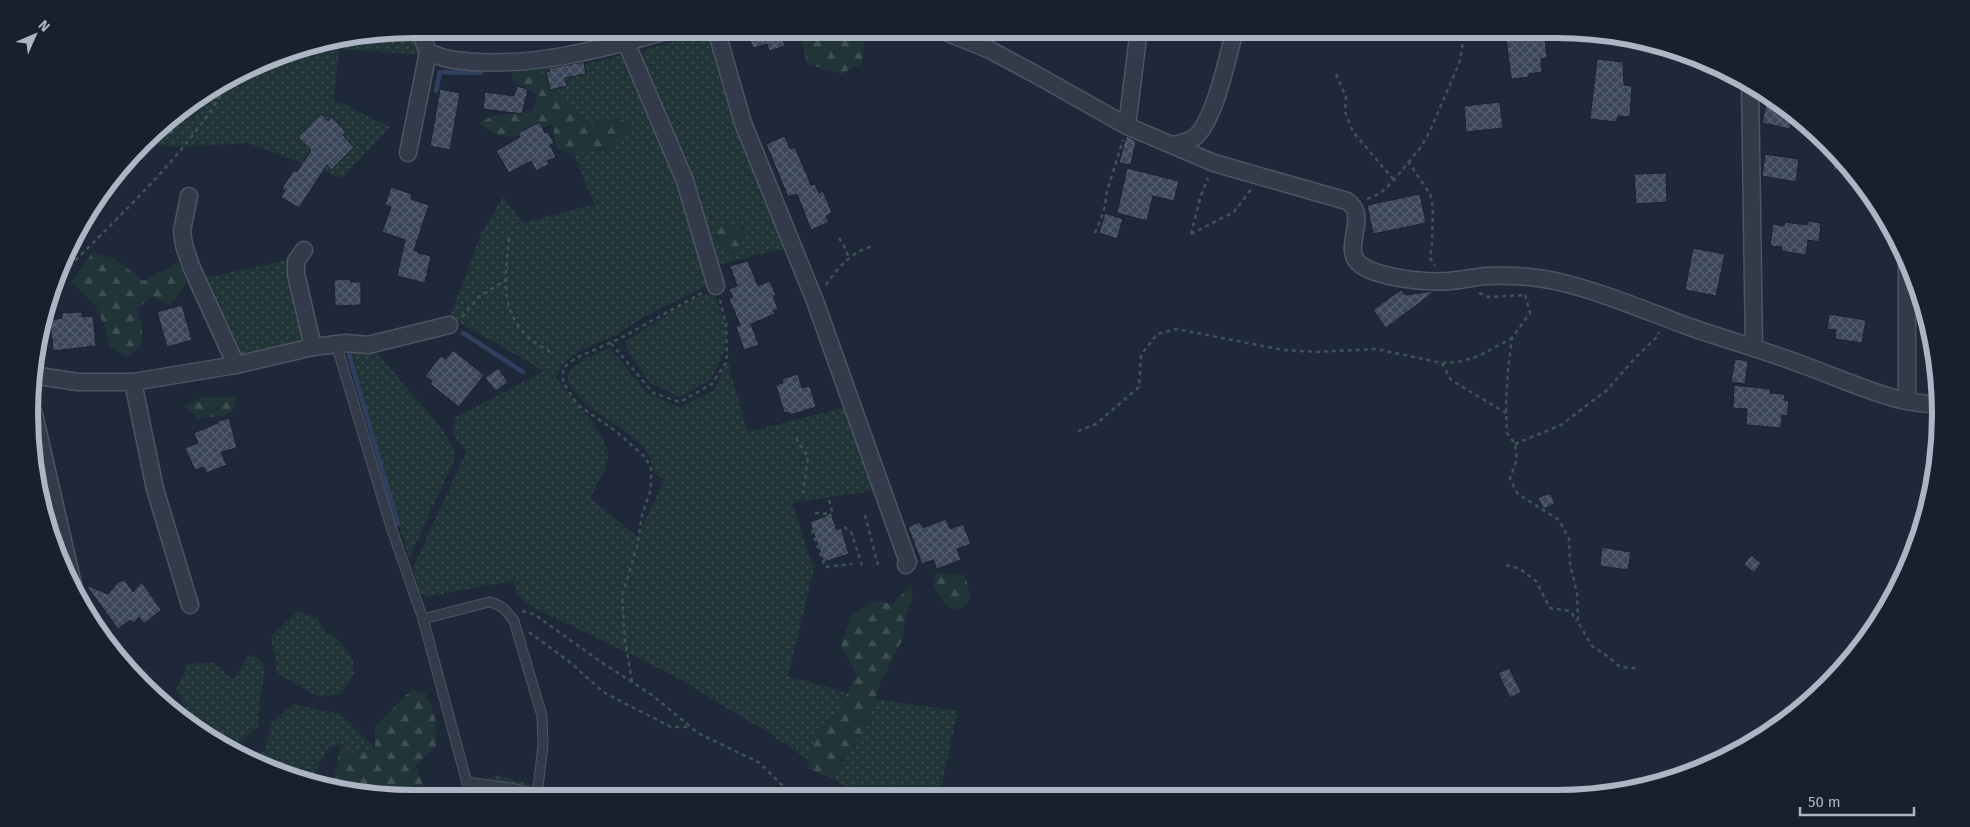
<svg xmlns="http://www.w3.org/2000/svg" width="1970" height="827" font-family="'Fira Sans',sans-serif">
<defs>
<pattern id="grass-dots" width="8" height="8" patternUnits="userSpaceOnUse" patternTransform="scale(1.25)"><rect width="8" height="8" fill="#213539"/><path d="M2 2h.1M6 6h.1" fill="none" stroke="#3f5054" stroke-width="1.8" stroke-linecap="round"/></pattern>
<pattern id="forest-firs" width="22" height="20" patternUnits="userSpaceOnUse" patternTransform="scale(1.25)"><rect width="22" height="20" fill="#213539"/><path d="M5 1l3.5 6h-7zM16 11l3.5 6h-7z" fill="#3f5054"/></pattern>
<pattern id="building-cross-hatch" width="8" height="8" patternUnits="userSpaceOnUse" patternTransform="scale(1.25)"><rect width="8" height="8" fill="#3b4659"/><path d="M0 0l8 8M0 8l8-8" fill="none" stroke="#555e6f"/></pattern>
</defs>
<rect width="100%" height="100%" fill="#1f2838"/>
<g fill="url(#grass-dots)">
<path d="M413 29 424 55 339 49 334 99 390 127 342 178 247 143 183 147 153 145 173 134 174 121 171 116 221 80 290 49Z"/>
<path d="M713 31 791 247 717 265 699 194 644 66 642 55 647 49Z"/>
<path d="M620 55 626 60 654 117 713 283 647 315 616 335 579 351 561 365 556 378C568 393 609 438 608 455 608 465 595 490 590 498L638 537 664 480 653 472C654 440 605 422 585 403 578 397 573 388 568 381V372L586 358 610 348 648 394 679 407 715 390 727 361 748 432 846 407 879 490 792 503 814 569 788 676 847 693 839 709 814 740 809 761 769 733 667 672 526 604 516 591 513 581 426 597 419 591 413 568 466 452 453 434 454 418 544 371 450 317 481 234 503 197 523 223 594 204 574 155C595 150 626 149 631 124L616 117 589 124 561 101 548 80 524 68H571Z"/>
<path d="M287 260 306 339 223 361 187 282Z"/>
<path d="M714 291 727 331 723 356 710 380 680 397 650 383 629 353 626 341 685 303Z"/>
<path d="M374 350 441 427 455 450V458L409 559 349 355 351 351Z"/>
<path d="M298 611 316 617 324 630 339 640 353 661 354 674 341 694 318 697 277 673 271 636Z"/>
<path d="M249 655 261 660 265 672 260 696 258 727 239 743 227 744 199 729 176 690 188 664 212 662 233 679Z"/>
<path d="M875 699 958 711 939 797H858L833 778 862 734Z"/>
<path d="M294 704 341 714 374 747 353 753 341 745 329 747 310 781 290 778 255 759 265 750 272 722Z"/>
<path d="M497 775 536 786 549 798H534L528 792 516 798H476L472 785Z"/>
</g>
<g fill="url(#forest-firs)">
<path d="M817 29H861L865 45 861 64 841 74 807 64 802 40Z"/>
<path d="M524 68 548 80 561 101 589 124 616 117 631 124 629 133 618 144 574 155 557 149 552 124C526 132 502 148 480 123L493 116 533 111 537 94 512 80V73Z"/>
<path d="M171 116 174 121 173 134 153 145 142 146 160 124Z"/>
<path d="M717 226 743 228 745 237 737 250 728 257 713 238Z"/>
<path d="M93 252 115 259 144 281 178 262 187 282 178 296 169 304 153 297 136 309 142 326V345L128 357 110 347 105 327 95 305 71 282Z"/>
<path d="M202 397H235V408L224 416 197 418 184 406Z"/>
<path d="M935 573 965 575 971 598 958 611 945 604 934 587Z"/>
<path d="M911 584 913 600 905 615 903 638 880 684 862 734 833 778 807 768 814 740 839 709 857 675 841 645 851 616 875 601 893 604Z"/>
<path d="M412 689 425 693 435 715 436 746 416 766 428 798H413L337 786 334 777 341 745 353 753 375 747V727Z"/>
</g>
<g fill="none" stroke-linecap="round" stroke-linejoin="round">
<g stroke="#303f5f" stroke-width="4.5">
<path d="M436 91 440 72 481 73"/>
<path d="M463 333 523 372"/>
<path d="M355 350 351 351 349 355 398 524"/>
</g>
</g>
<g fill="url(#building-cross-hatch)" stroke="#1a212f">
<path d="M766 29H808L809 31 783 40 785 46 769 51 767 44 753 48 748 35Z"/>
<path d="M1505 29H1534L1535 39 1545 38 1547 58 1541 59 1542 72 1529 74V77L1511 79Z"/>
<path d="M1597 59 1623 62 1624 85 1632 86 1630 117 1618 116 1616 122 1590 119Z"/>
<path d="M584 62 586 74 565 78 567 86 550 90 546 72 550 71 549 68Z"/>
<path d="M517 86 528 89 522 114 483 109 485 92 514 96Z"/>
<path d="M440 89 460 93 450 150 430 146Z"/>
<path d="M1768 94 1794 112 1790 129 1762 123Z"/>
<path d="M1500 102 1503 128 1466 132 1464 106Z"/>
<path d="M321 114 328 121 332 117 346 132 343 135 354 147 331 170 327 165 299 208 281 197 285 190 282 188 294 170 297 172 311 150 298 137Z"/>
<path d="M540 122 545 133 548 132 554 143 550 145 556 157 547 161 549 164 536 171 531 161 509 173 496 151 520 137 518 133Z"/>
<path d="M785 136 790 149 795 147 811 185 815 184 819 193 823 191 832 213 826 216 829 222 811 230 797 194 788 197 766 144Z"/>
<path d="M1126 136 1136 141 1131 165 1119 163Z"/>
<path d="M1834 150 1844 160 1853 170H1833Z"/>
<path d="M1765 154 1799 159 1796 182 1762 176Z"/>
<path d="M1127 168 1179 181 1174 201 1153 196 1147 221 1117 213Z"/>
<path d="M1666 173 1667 202 1636 204 1634 174Z"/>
<path d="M391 187 412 194 411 199 429 205 414 250 418 251V253L431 256 425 283 397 276 405 240 382 232 391 207 385 205Z"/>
<path d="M1420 194 1426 223 1373 234 1367 205Z"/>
<path d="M1105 213 1123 219 1117 239 1099 233Z"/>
<path d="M1808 221 1821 223 1819 242 1808 240 1806 255 1781 251 1782 247 1770 246 1773 224 1784 226 1785 222 1807 225Z"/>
<path d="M1693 248 1725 254 1716 296 1685 290Z"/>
<path d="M748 261 758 286 770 281 776 295 773 296 778 309 773 311 775 314 751 324 759 345 744 350 736 327 740 325 729 299 733 297 729 289 737 286 730 266Z"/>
<path d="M350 279V282H361V305L335 306 334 280Z"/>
<path d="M1401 290 1405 295 1435 291 1386 328 1373 310Z"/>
<path d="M182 305 192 340 167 347 157 312Z"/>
<path d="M82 312V317L93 316 96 346 53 351 50 320 62 318V313Z"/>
<path d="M1829 314 1866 320 1862 343 1835 339 1836 330 1827 329Z"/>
<path d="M453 350 484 375 459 407 430 384 432 381 425 376 441 356 446 359Z"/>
<path d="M1735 359 1748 361 1745 384 1731 382Z"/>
<path d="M498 368 508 382 496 391 485 378Z"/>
<path d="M798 374 802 388 810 386 816 407 790 415 789 412 784 413 776 385 783 383 782 379Z"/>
<path d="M1734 385 1770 389V393L1785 394 1784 400 1789 401 1787 416 1782 415 1781 428 1746 425 1747 409 1733 408Z"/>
<path d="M229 418 237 448 221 452 227 465 206 473 204 467 195 470 185 448 198 443 194 433 218 423V421Z"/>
<path d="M1550 493 1555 503 1544 509 1538 498Z"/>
<path d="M831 514 837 530 841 528 849 554 824 562 810 522Z"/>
<path d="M946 519 950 529 963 524 971 544 957 549 961 560 937 569 933 560 922 564 908 527 920 522 923 528Z"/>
<path d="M1602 547 1631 552 1628 570 1600 566Z"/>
<path d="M1751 555 1761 563 1754 573 1744 564Z"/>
<path d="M125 580 133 592 142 582 161 610 144 624 139 617 134 623 130 620 118 629 86 585 108 594 118 582Z"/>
<path d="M1509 668 1521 692 1510 698 1498 673Z"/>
</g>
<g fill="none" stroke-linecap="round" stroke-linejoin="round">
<g stroke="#4d5563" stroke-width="11">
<g id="lane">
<path d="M336 344 391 527 423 619 471 798"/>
<path d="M423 619 489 602C501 604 507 611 514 621L542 716 543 746 537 795"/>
<path d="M467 782 516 789 540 797"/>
</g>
</g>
<g stroke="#4d5563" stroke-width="19">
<g id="street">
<path d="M419 29 428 52C436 55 445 59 454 60 527 70 603 49 673 29"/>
<path d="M716 29 743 123 815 301 908 562 906 565"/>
<path d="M938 29 990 50 1033 73 1127 126 1214 163 1347 201C1371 216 1339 250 1361 265 1379 278 1427 283 1449 281 1462 280 1474 277 1487 276 1509 275 1532 276 1555 281 1600 291 1644 310 1687 326 1727 340 1767 351 1806 366 1839 378 1871 393 1906 401 1917 403 1929 404 1940 405"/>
<path d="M626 42 685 181 716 286"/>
<path d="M1750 81 1754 348"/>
<path d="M1127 126 1139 29"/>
<path d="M1173 145C1181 143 1189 142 1195 137 1215 120 1228 56 1235 29"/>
<path d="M408 153 428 52"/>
<path d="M189 196 182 231 184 245 191 266 236 365"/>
<path d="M304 250 296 261V274L313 347"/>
<path d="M1907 258V401"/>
<path d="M32 375 78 382H133L236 365 313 347 346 343 368 345 449 325"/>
<path d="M133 382 155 489 190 605"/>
<path d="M34 414 75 593"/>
</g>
</g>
<g stroke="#3f5257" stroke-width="2.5" stroke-dasharray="4 4" stroke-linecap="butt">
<path d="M1336 74 1346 97 1345 112 1353 132 1394 180"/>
<path d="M1408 161 1430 194 1433 208 1432 244 1430 258 1435 266"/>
<path d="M1367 199 1381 193 1394 180 1421 147 1430 131 1460 61 1465 29"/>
<path d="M1095 233 1104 211 1107 191 1123 140"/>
<path d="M1191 234 1234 212 1252 188"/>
<path d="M1191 234 1201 195 1208 178"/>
<path d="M509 238C506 274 498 307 527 336 533 343 544 348 552 353"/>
<path d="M839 238 844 246 849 258"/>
<path d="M826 285C838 267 852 251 874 246"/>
<path d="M1479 293 1488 297 1525 295"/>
<path d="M1525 295 1530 313 1512 338 1508 370 1506 405 1507 433 1515 444 1517 459 1510 479 1518 494 1559 520 1569 539 1570 564 1577 593 1578 622 1592 646 1610 658 1620 667 1637 668"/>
<path d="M45 307 62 283 70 266C124 211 182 158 223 92"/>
<path d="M462 317 479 297 506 280"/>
<path d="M611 343 653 393 680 402 712 384 727 361 726 323 720 300"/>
<path d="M1442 363 1451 380 1506 413"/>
<path d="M1078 431 1096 424 1139 387 1141 355 1157 334 1177 329 1283 350 1314 352 1376 349 1442 363 1458 362 1479 356 1512 338"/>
<path d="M796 438 808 457 803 493"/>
<path d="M1515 444 1561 425 1607 390 1637 356 1658 336 1659 332"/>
<path d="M815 513 831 514"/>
<path d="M865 515 878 565"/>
<path d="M828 516 833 514 829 500"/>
<path d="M844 527 851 532 862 565"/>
<path d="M812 530 825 567 852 564"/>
<path d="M1506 565 1520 569 1536 581 1550 608 1570 611 1577 621"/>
<path d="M522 611 534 614 601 662 652 695 698 733 760 763 784 787 787 797"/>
<path d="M529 632 571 663 603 692 671 727H691"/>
<path d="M632 682 625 640 622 596 637 547 642 515 651 489V469L646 458 617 432 578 405 563 382V368L576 358 621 338 702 293"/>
</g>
<use href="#lane" stroke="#333a49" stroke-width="9"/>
<use href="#street" stroke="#333a49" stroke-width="16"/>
</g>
<path d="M0 0H1970V827H0ZM414 38H1556A376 376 0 0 1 1932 414V414A376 376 0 0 1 1556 790H414A376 376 0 0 1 38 414V414A376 376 0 0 1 414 38Z" fill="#181f2d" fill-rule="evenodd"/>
<path fill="none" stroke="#adb5c5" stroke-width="6" d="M414 38H1556A376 376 0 0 1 1932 414V414A376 376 0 0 1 1556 790H414A376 376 0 0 1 38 414V414A376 376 0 0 1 414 38Z"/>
<g transform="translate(35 35) rotate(45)" stroke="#181f2d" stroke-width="4" paint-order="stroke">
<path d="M0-4L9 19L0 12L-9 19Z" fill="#adb5c5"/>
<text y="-8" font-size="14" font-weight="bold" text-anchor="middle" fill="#adb5c5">N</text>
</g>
<path d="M1800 807v8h114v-8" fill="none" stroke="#adb5c5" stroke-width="2.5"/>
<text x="1808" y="807" font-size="15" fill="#adb5c5" stroke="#181f2d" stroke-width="4" paint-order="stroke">50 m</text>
</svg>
